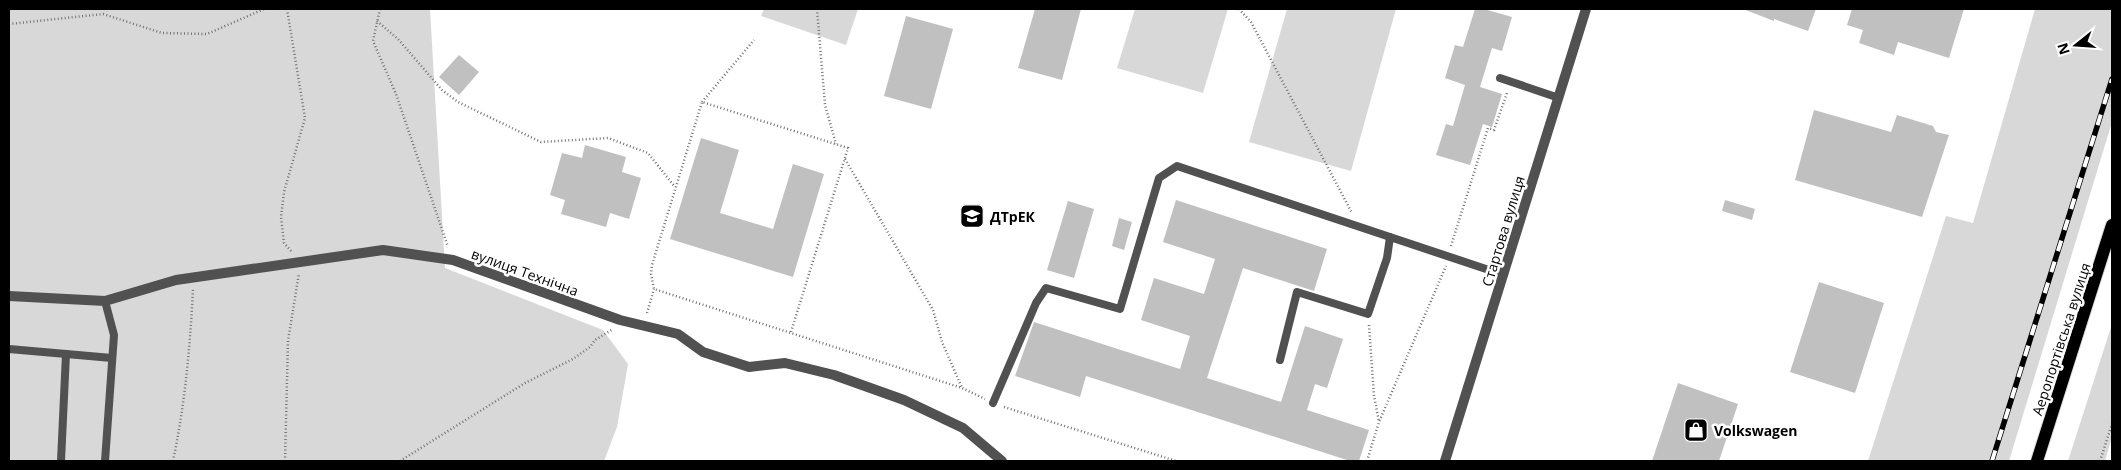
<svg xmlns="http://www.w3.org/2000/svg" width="2121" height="470" font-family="'Open Sans',sans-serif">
<rect width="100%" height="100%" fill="#fff"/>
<g fill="#d8d8d8">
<path d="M9 9H430L445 268 603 330 628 364 617 427 604 461H9Z"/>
<path d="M764 9H858L846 45 761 16Z"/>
<path d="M1135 9H1228L1203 93 1117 68Z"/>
<path d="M1287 9H1396L1351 171 1249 142Z"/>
<path d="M2035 9H2112V122L2009 461H1868L1946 216 1973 223Z"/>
<path d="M2112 324V437L2105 461H2068Z"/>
</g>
<g fill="#c0c0c0">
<path d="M1035 9H1081L1062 80 1018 68Z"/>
<path d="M1475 9H1484L1512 17 1502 51 1492 48 1480 87 1502 94 1492 127 1483 124 1470 165 1436 155 1446 124 1453 126 1465 85 1445 78 1455 45 1463 47Z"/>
<path d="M1743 9H1816L1808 31 1774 19V21Z"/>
<path d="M1852 9H1964L1949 58 1898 42 1894 55 1859 43 1863 30 1847 25Z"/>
<path d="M906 16 953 29 931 109 884 96Z"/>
<path d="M459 55 479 72 459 95 439 77Z"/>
<path d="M1814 110 1891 132 1897 115 1933 126 1936 132 1949 135 1922 217 1795 180Z"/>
<path d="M701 138 739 150 720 213 773 229 793 164 824 174 793 277 670 239Z"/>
<path d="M585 145 626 157 622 172 641 178 629 219 610 213 606 227 561 214 565 200 550 195 562 153 582 158Z"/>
<path d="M1176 200 1327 249 1314 291 1243 268 1207 378 1281 402 1305 326 1343 339 1327 388 1315 384 1307 410 1369 430 1359 461H1350L1086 376 1080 397 1015 376 1034 322 1180 369 1190 336 1141 320 1154 278 1204 294 1215 259 1163 242Z"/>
<path d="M1725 200 1755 209 1752 220 1722 211Z"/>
<path d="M1068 201 1094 209 1074 278 1047 270Z"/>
<path d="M1119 218 1132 222 1124 250 1112 246Z"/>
<path d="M1819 282 1884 303 1855 393 1790 372Z"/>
<path d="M1678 383 1738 404 1719 461H1652Z"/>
</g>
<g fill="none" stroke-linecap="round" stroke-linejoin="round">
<g stroke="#dbdbdb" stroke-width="14">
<path id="primary" d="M2037 461 2112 225"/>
</g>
<g stroke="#737373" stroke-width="2.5" stroke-dasharray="1 2.5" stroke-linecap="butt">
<path d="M287 9 305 118 284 192 281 217 284 243 292 252"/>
<path d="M380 9 373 41 396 94 448 247"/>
<path d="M817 9 825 105 836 144"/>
<path d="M1239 9 1251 22 1352 213"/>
<path d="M377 21 398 39 442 90 458 102 541 142 608 138 648 153 675 187"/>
<path d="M9 24 103 14 162 33 207 34 264 9"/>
<path d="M702 102 754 40"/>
<path d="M845 159 933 310 942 342 962 388"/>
<path d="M1451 246 1488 128 1494 130 1507 93"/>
<path d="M647 313 654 289"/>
<path d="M1369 325 1374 396 1379 422"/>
<path d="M791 332 848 148 702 102 652 265 651 274 654 289 962 388 985 399"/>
<path d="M1004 407 1176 461"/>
<path d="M173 461C185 404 190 348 193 289"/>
<path d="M285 461 288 341 299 273"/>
<path d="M400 461 525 383 573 359 590 347 595 340 613 329"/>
<path d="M1367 461 1379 422 1446 266"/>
<path d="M2100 461 2112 424"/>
</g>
<g stroke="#515151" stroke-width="8">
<path d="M1500 78 1559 98"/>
<path d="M9 349 112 358"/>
<path d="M1280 360 1297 292 1368 314 1387 258 1390 237 1504 275"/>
<path d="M993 403 1036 303 1046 288 1120 309 1159 178 1177 166 1390 237"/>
<path d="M61 461 66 354"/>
<path d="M105 461 114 335 105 301"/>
</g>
<g stroke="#515151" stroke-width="10">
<path d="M9 296 105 301 176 280 383 250 453 260 620 320 678 334 703 352 749 367 785 363 834 375 904 400 963 428 1002 461"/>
<path d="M1445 461 1586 9"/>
</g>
<use href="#primary" stroke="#000" stroke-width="12"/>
<g stroke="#000" stroke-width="5.5">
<path id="rail" d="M1992 461 2112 79"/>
</g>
<use href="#rail" stroke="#fff" stroke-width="4" stroke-dasharray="11" stroke-linecap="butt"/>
</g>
<defs>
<g id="university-square" transform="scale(1.25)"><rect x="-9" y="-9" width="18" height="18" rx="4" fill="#000" stroke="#fff"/><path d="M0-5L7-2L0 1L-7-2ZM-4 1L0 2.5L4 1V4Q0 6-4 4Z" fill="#fff"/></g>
<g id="shop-square" transform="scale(1.25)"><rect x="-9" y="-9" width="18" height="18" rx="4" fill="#000" stroke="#fff"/><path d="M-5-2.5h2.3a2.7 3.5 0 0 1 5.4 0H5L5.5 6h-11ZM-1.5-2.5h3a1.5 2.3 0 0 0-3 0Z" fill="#fff"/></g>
</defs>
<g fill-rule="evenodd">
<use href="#university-square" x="972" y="216"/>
<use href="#shop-square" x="1696" y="430"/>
</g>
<g text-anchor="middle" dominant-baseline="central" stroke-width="5" stroke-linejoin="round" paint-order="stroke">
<g font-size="14" font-weight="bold" fill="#000" stroke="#fff" text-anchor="start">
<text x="990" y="216">ДТрЕК</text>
<text x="1714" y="430">Volkswagen</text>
</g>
<g font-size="14" fill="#000" stroke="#fff">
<text transform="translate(1503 231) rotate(-73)">Стартова вулиця</text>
<text transform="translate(525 272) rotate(20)">вулиця Технічна</text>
<text transform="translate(2061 339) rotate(-72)">Аеропортівська вулиця</text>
</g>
</g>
<rect width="2121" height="470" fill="none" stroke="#000000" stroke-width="20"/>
<g transform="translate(2076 45) rotate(253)" stroke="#ffffff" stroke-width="4" paint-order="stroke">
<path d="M0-4L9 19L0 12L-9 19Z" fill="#000000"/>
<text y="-8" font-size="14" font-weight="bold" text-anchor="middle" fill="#000000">N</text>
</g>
</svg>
